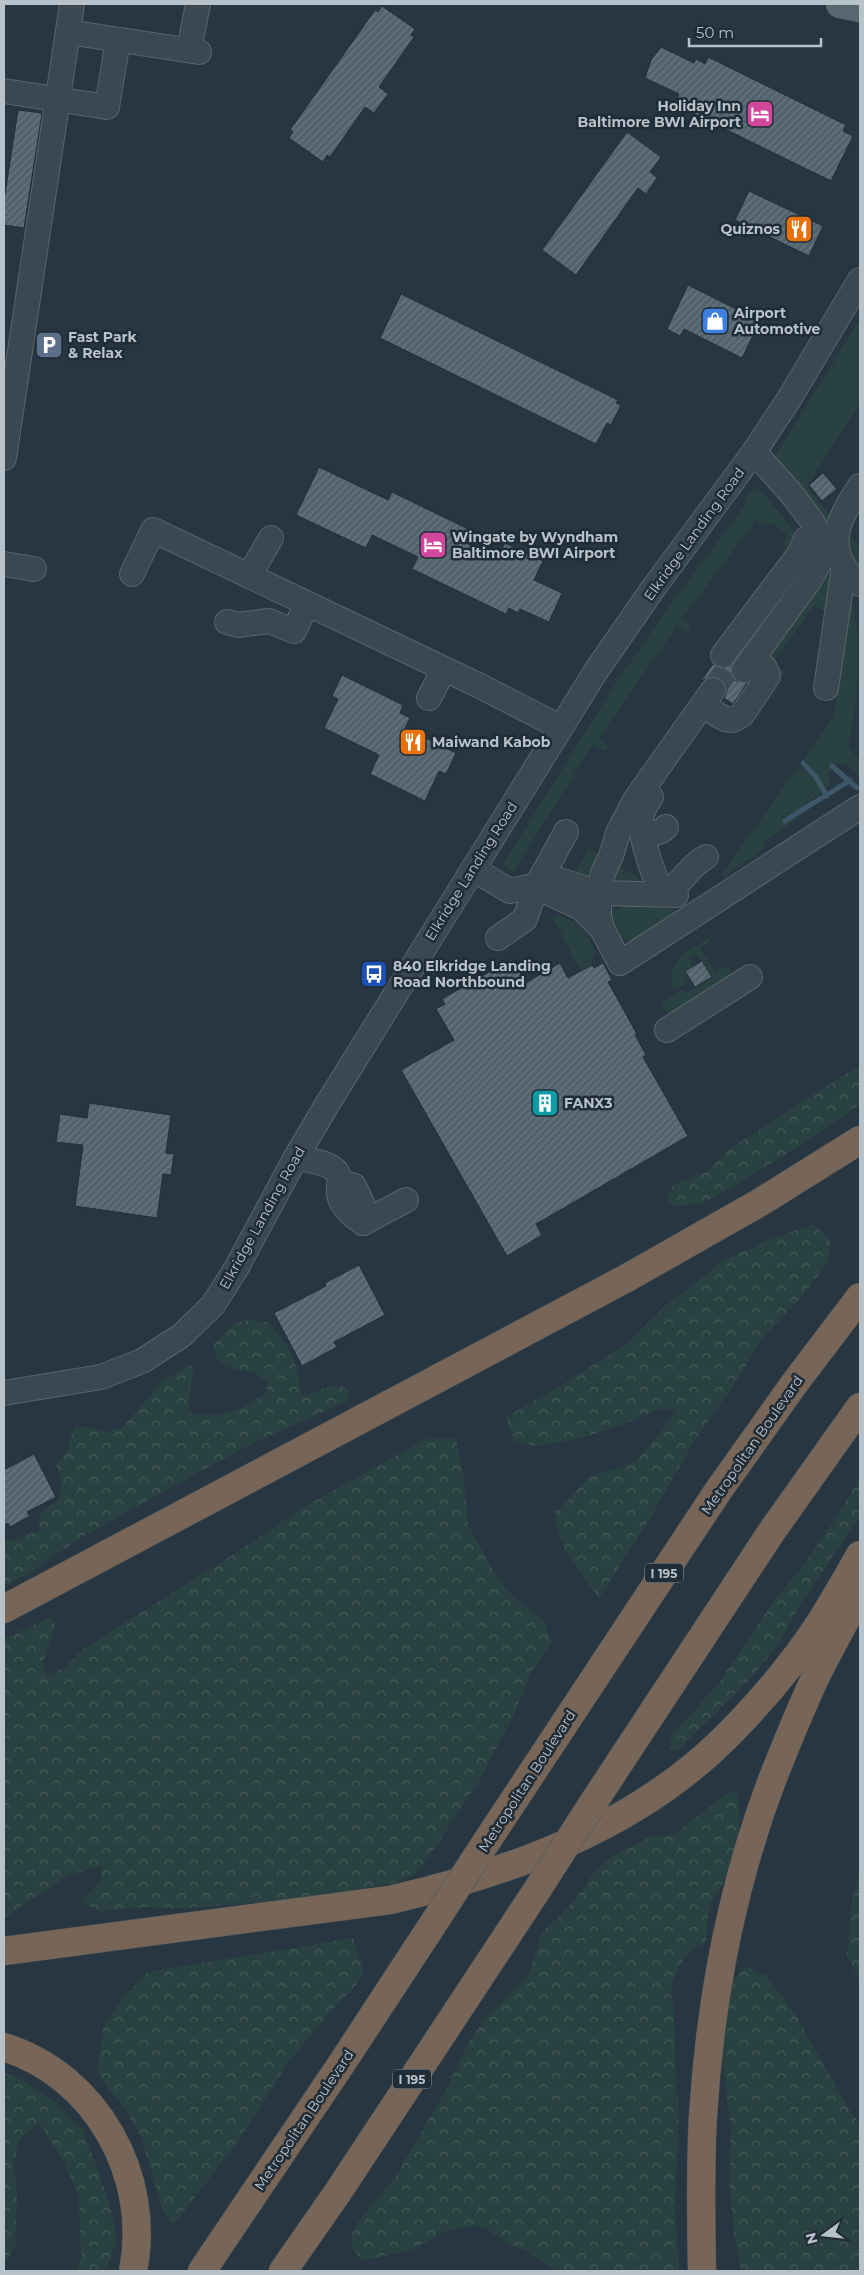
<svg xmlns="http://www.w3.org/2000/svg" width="864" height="2275" font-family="Montserrat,sans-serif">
<defs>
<pattern id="forest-crowns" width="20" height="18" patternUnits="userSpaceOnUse" patternTransform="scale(1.25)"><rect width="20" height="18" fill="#294241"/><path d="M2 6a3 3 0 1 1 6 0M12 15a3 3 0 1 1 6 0" fill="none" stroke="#465c5b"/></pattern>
<pattern id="building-hatch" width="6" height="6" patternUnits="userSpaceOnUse" patternTransform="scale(1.25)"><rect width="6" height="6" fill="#52636e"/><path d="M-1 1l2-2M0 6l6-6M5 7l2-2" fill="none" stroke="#697881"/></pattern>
</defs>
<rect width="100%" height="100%" fill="#273641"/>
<g fill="#294241">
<path d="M860 319V403L809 483 810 491 829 514 828 520 825 522 774 458Z"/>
<path d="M757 488 761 490 797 535 792 554 782 545 787 535 772 523 765 527 756 520 682 619 690 625 691 630 688 632 677 626 599 738 607 744 608 749 605 751 593 745 513 872 503 864 616 683 664 613 747 503 744 501 751 490Z"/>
<path d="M849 534 860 547V568L848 554 845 538Z"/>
<path d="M827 571 832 573 825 612 814 605 774 662 785 672 773 689 767 647Z"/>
<path d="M852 602C864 648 856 701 849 747L860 761V779L846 762 840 764 835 763C828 770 829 775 830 784L826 789 804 758 834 716 849 605Z"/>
<path d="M799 766 815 779 823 792 783 819 786 823 813 804 815 805 761 844 764 848 724 877 723 872Z"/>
<path d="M589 849 602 856 592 879 577 877 576 872Z"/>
<path d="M616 865 638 878 639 882H613Z"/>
<path d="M624 906 672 909 674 906 675 913 635 940C618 943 606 923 613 908L616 911Z"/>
<path d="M558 916C579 919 587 935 596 952L593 954 594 956 592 958V965L581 971 553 918Z"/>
<path d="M711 937 710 941 700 948 715 972 727 966 731 969V976L671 1014 665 1011 662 1006 663 1002 683 989 686 993 712 977 696 953 688 958 693 966 685 971 690 980 674 990C662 962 691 949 711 937Z"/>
</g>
<g fill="url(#forest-crowns)">
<path d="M860 1065V1104L811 1139 736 1185 701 1204 674 1206 667 1199 673 1185 706 1172 728 1150Z"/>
<path d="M813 1224 830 1239 829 1261 801 1298 762 1339 735 1383 693 1443 649 1520 599 1598C576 1566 561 1554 554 1513L567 1501 588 1477 636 1462 660 1433 677 1409 656 1410 620 1426 574 1440 535 1446 513 1440 506 1417 565 1383 626 1344 664 1307 723 1261 766 1241Z"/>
<path d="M248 1320 267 1322 287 1345 300 1376 298 1385 304 1396C322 1391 334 1378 350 1392L346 1402 255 1442 172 1487 80 1538 29 1573 4 1586V1539L11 1540 39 1531 40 1513 59 1500 62 1479 56 1465 67 1451 74 1427H91L105 1432 122 1428 161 1383 189 1365 192 1367 193 1372 188 1409 191 1413C219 1419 244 1411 266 1393L267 1381C263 1379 258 1375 253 1373 234 1366 217 1373 213 1345L234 1323Z"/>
<path d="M426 1439H456L464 1478 468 1525 491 1567 514 1598 543 1619 552 1642 531 1673 512 1719 478 1783 424 1864 414 1875 398 1882 343 1892 268 1902 185 1908 146 1907 99 1911 80 1902 101 1882V1866L68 1875 4 1918V1639L50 1617 55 1624 42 1666 47 1675 63 1669 82 1650 234 1554 302 1508Z"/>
<path d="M860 1477V1517L801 1603 779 1644 750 1679 677 1751 670 1748 671 1736 719 1683 772 1604 807 1560 838 1515Z"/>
<path d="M736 1790C744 1820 738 1853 724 1881 720 1889 714 1896 711 1905 707 1917 707 1930 706 1943L696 1946 686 1955 673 1979 671 1993 674 2007 676 2085 679 2110 675 2212 679 2271H557L531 2253 507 2243 486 2228 473 2226 448 2230 413 2249 363 2261 353 2250 351 2238 356 2225 395 2177 447 2088 470 2040 487 2017 523 1981 530 1971 540 1937 547 1926 557 1919 581 1892 595 1871 604 1862 627 1848 651 1837 676 1833 725 1795Z"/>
<path d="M860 1872V1981L847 1955 852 1899Z"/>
<path d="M353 1938 364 1970 357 1984 324 2019 288 2063 236 2144 174 2224 163 2212 142 2139 128 2113 107 2087 97 2070 104 2024 123 1998 148 1972Z"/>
<path d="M746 1966 768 1977 798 2019 850 2111 860 2124V2271H741L734 2233 729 2182 731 2131 722 2056 729 1983Z"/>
<path d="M4 2073 23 2080 56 2103 82 2129 99 2173 114 2218 116 2242 106 2271H76L81 2257 79 2198 64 2162 39 2123 19 2140 14 2166 17 2195 15 2247 4 2265Z"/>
</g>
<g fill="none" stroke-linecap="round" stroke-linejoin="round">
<g stroke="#3d5769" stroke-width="5">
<path d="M803 763 816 777 827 796"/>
<path d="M832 766 857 788"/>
<path d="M785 821C806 806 829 795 850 780"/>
</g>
</g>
<g fill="url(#building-hatch)" stroke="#222e38">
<path d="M382 6 415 29 411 35 414 37 379 87 388 94 374 113 365 107 330 157 327 155 323 162 289 138 293 132 290 130 375 10 378 12Z"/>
<path d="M661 47 694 63 696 59 705 64 708 57 846 125 843 131 853 136 831 181 674 104 679 94 645 78 651 60Z"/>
<path d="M18 110 42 113 24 228 4 225V200Z"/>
<path d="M627 132 661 157 650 172 657 178 646 194 638 188 576 275 542 250Z"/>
<path d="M749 191 823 226 809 256 735 220Z"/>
<path d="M688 285 760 321 742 358 684 329 680 336 667 329Z"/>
<path d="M401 294 618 400 616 403 621 405 611 425 607 423 596 444 380 338Z"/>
<path d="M319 467 388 500 392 492 468 529 462 541 497 558 505 543 543 561 534 580 562 593 549 622 520 609 518 613 509 608 506 614 412 569 418 557 372 535 366 548 296 515Z"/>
<path d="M823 473 837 489 822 501 809 485Z"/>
<path d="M713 664 722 669 732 665 731 675 736 681 747 683 733 704 724 698 727 691 721 679 714 676 701 681Z"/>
<path d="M342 675 403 705 400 713 410 718 405 728 456 753 446 774 439 771 425 801 370 774 379 755 324 728 338 699 332 696Z"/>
<path d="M512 959 526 983 560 963 568 978 592 965 594 968 603 963 612 980 608 982 637 1034 635 1035 646 1055 643 1057 688 1136 536 1224 542 1235 507 1256 401 1070 454 1040 436 1009 445 1004 442 999Z"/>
<path d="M702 961 712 977 695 987 685 971Z"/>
<path d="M89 1103 171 1115 166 1153 174 1154 171 1175 163 1174 157 1218 75 1206 83 1145 56 1142 60 1114 87 1118Z"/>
<path d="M359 1265 385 1315 334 1342 337 1347 302 1366 274 1313 326 1286 325 1283Z"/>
<path d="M34 1454 56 1497 27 1512 30 1516 10 1527 8 1523 4 1525V1470Z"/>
</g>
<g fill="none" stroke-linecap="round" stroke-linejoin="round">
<path stroke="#3d4b56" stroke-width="24" stroke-dasharray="24 12" stroke-linecap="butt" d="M713 690 733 662"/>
<g stroke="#59656e" stroke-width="26">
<g id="minor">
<path d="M68 32 199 52"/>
<path d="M189 50 198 4"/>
<path d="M4 91 107 107 118 40"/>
<path d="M4 458 72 4"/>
<path d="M860 486C844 511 826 537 844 567 848 573 855 579 860 584"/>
<path d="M4 564 34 569"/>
<path d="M132 574 153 530 480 686 560 727"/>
<path d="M249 576 271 538"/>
<path d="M227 622 238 625 269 621 294 631 307 604"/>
<path d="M723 655 800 553 806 539"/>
<path d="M744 670 809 581 818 565 820 552 819 537 812 521 790 492 754 452"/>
<path d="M826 688 844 567"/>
<path d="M713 690 635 800 618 833 611 856 603 873 599 893V916L602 929 620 963 860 807"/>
<path d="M429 698 444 669"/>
<path d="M713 712 725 719 733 720 742 715 768 676 765 668 753 657"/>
<path d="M651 797C646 804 642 810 641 819 639 833 655 883 664 894 683 883 689 866 706 857"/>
<path d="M640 827C649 833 658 836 666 827"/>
<path d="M473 869 510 891 559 880 599 893 676 895"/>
<path d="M536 887 581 908 602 929"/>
<path d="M498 938 525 919 536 887 566 832"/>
<path d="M667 1030 750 977"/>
<path d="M296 1157C308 1160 328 1162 336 1171 342 1179 338 1185 339 1194 341 1207 353 1216 363 1223"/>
<path d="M340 1181 354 1186 362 1203 363 1223"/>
<path d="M363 1223 406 1200"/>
<path d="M4 1393 101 1377 142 1361 181 1336 213 1305 237 1267 296 1157 328 1103 596 671 652 590 754 452 789 399 860 280"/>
</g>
</g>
<g stroke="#48535d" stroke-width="29">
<path id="major" d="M840 4 860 8"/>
</g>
<g stroke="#46525b" stroke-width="29">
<g id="highway">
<path d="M4 1609 625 1279 759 1203 860 1140"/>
<path d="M591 1806 772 1531 860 1407"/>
<path d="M477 1856 718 1491 794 1384 860 1297"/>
<path d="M4 1951 390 1900C512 1872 636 1827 726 1737 760 1703 793 1664 820 1623 834 1601 847 1578 860 1555"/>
<path d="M4 2047C97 2076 152 2177 133 2271"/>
<path d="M202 2271 342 2063 437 1918"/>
<path d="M283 2271 338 2192 539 1887"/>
<path d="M702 2271C701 2220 700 2168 703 2116 710 2002 732 1886 772 1780 787 1743 802 1704 820 1668 833 1642 848 1617 860 1591"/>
</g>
</g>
<use href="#minor" stroke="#3b4751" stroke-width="24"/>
<use href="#major" stroke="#596771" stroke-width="28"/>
<use href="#highway" stroke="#776658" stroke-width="28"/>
<g stroke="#46525b" stroke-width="29" stroke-linecap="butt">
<g id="highway-bridge">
<path d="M539 1887 591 1806"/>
<path d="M437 1918 477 1856"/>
</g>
</g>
<use href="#highway-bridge" stroke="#776658" stroke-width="28"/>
</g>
<defs>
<g id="hotel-square" transform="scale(1.4375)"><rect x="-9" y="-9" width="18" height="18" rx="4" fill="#d1479c" stroke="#202c36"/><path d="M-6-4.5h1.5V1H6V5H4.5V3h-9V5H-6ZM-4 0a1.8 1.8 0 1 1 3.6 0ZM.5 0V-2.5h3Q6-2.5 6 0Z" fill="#fff"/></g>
<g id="restaurant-square" transform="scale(1.4375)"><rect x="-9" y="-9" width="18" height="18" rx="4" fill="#e8710a" stroke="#202c36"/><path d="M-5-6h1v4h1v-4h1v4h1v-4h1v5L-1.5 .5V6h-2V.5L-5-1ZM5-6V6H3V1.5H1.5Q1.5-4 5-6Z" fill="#fff"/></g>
<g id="shop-square" transform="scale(1.4375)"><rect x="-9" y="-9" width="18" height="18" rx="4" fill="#3f7fe0" stroke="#202c36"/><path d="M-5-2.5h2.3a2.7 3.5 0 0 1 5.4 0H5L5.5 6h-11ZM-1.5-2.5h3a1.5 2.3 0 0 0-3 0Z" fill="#fff"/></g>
<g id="parking-square" transform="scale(1.4375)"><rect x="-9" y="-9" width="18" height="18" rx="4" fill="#5c6f8a" stroke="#202c36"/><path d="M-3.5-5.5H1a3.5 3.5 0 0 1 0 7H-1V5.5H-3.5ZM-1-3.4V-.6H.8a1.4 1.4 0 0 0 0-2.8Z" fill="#fff"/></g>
<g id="bus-square" transform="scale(1.4375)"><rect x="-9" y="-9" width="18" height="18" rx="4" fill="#1a4fb4" stroke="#202c36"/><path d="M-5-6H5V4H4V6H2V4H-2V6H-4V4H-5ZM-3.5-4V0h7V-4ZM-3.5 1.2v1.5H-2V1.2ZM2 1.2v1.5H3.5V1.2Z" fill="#fff"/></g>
<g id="building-square" transform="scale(1.4375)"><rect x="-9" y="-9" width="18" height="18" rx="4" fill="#0f9aa8" stroke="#202c36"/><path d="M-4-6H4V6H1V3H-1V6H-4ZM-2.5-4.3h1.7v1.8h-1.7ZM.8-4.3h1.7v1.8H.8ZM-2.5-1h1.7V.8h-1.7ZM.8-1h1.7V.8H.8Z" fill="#fff"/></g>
</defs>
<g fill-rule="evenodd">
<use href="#hotel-square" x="760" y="114"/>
<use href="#restaurant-square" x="799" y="229"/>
<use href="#shop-square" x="715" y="321"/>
<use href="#parking-square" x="49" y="345"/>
<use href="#hotel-square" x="433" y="545"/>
<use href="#restaurant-square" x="413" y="742"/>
<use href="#bus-square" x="374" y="974"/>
<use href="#building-square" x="545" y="1103"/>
</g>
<g text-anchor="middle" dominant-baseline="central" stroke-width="5" stroke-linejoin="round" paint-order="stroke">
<g fill="#202c36" stroke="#8a959e" stroke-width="1">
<rect x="645" y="1563.5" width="38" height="19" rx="4"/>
<rect x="393" y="2069.5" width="38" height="19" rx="4"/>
</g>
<g font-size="12" font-weight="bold" fill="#b8c2cb">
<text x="664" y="1573">I 195</text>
<text x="412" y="2079">I 195</text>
</g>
<g font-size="14" font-weight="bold" fill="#b8c2cb" stroke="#202c36" text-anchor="start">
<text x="741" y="106" text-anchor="end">Holiday Inn<tspan x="741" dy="16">Baltimore BWI Airport</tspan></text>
<text x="780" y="229" text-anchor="end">Quiznos</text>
<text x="734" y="313">Airport<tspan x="734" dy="16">Automotive</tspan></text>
<text x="68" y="337">Fast Park<tspan x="68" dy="16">&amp; Relax</tspan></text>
<text x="452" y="537">Wingate by Wyndham<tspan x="452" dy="16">Baltimore BWI Airport</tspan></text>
<text x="432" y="742">Maiwand Kabob</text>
<text x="393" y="966">840 Elkridge Landing<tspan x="393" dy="16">Road Northbound</tspan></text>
<text x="564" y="1103">FANX3</text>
</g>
<g font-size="14" fill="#b8c2cb" stroke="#202c36">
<text transform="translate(694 534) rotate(-54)">Elkridge Landing Road</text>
<text transform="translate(471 871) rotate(-58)">Elkridge Landing Road</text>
<text transform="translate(262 1218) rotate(-61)">Elkridge Landing Road</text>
<text transform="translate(752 1445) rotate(-55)">Metropolitan Boulevard</text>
<text transform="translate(527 1781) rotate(-57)">Metropolitan Boulevard</text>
<text transform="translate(304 2120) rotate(-56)">Metropolitan Boulevard</text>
</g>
</g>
<rect width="864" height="2275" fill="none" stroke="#b8c2cb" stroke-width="10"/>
<g transform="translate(824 2235) rotate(255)" stroke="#202c36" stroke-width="4" paint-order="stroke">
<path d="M0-4L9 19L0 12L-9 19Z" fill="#b8c2cb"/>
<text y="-8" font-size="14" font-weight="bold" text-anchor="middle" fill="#b8c2cb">N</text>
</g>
<path d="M689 38v8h132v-8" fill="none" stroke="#b8c2cb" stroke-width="2.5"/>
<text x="696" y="38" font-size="15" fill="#b8c2cb" stroke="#202c36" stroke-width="4" paint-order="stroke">50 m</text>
</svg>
